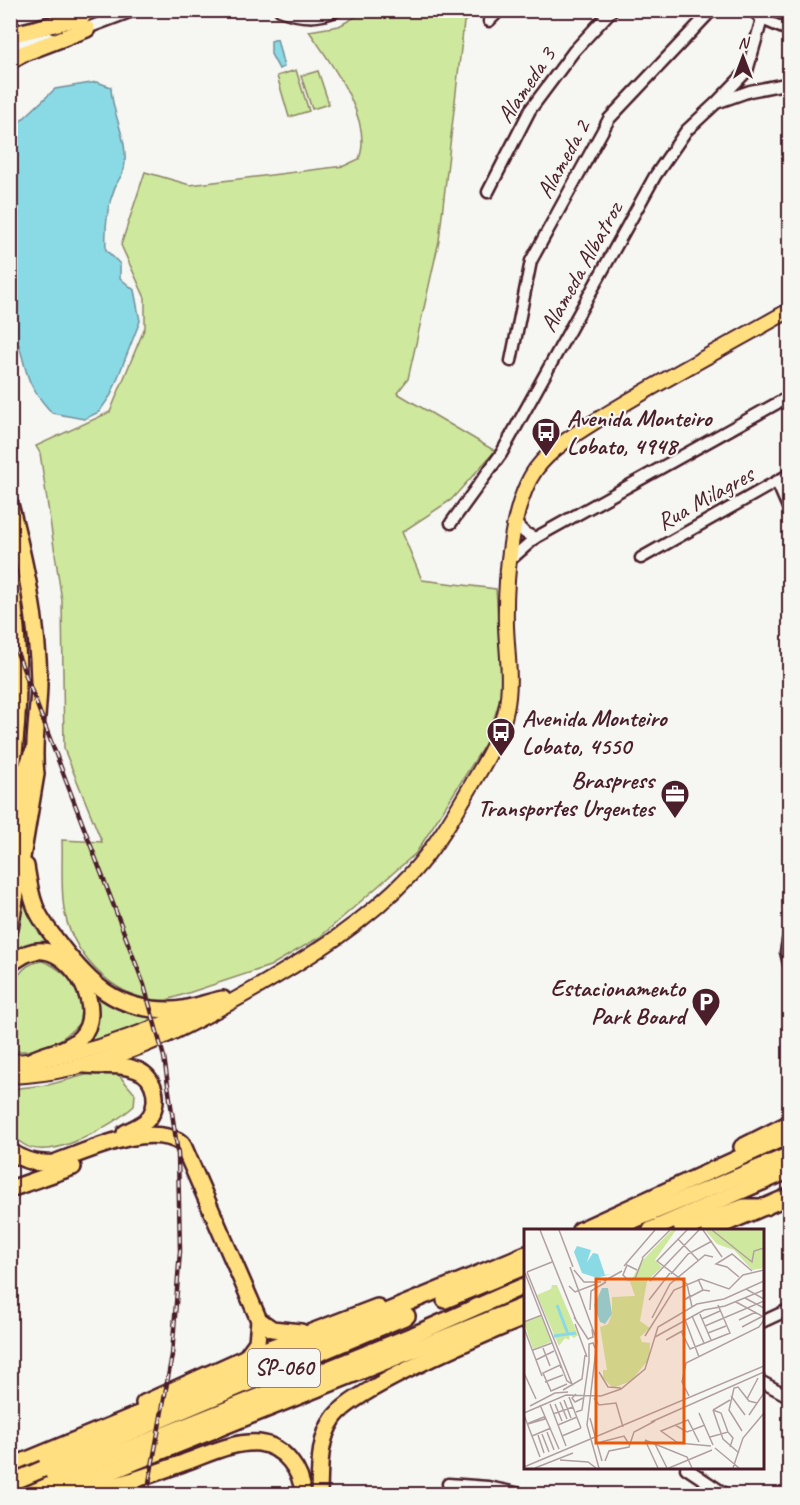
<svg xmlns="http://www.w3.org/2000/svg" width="800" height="1505" font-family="Caveat,sans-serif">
<rect width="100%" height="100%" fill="#f6f6f2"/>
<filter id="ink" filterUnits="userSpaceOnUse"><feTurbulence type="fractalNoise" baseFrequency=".0167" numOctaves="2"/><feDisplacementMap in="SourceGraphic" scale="12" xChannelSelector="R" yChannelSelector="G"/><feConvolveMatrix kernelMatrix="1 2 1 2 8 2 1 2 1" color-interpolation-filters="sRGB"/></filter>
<g filter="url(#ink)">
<g fill="#cee89e" stroke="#8c8464" stroke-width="1.5">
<path d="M366 11H476L464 22 439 241 408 379 397 393 495 451 451 500 402 532 422 580 496 589 503 689 487 741 416 853 320 937 270 966 167 1000C120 1004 74 958 65 914 60 891 63 863 62 840L102 842 64 749 62 601 40 453 36 446 110 412 145 327V298L121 245 145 172 190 185 344 166 359 159C374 120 330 62 309 31L339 26Z"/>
<path d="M296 70 309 111 289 117 277 76Z"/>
<path d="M318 71 329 104 312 109 301 76Z"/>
<path d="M24 888 101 991 180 1011 86 1043 97 1019 93 993 36 944 22 946 14 954Z"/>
<path d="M42 961C58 966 77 983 82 999 84 1005 83 1013 83 1019 62 1043 44 1053 11 1051 11 1021 2 966 42 961Z"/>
<path d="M104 1070 117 1073 135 1094 134 1106C113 1125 50 1163 23 1144 18 1140 12 1137 11 1131 7 1119 11 1102 10 1089L48 1085Z"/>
</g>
<g fill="#8adae5" stroke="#708f9b" stroke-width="1.5">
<path d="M277 39 284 67 279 69 271 54V41Z"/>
<path d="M97 82 111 87C111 114 130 141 124 169 122 176 116 183 114 190 106 209 105 230 106 250L120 264V278L134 290 140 321 111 395 99 412 84 419 52 413C44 404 35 394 30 382 22 363 21 343 11 324L10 131 55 89Z"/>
</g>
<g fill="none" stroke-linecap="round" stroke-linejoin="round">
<path stroke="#8adae5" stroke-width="8" d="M10 344 19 340"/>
<g stroke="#4a1f2b" stroke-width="15">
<g id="minor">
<path d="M280 10C301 18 318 19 338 10"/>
<path d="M752 10 762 19 790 31"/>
<path d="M77 19 99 10"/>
<path d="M489 21 500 10"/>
<path d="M82 30 135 10"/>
<path d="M18 45 49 38"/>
<path d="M718 101 747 71 762 19"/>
<path d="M488 192 530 110 574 51 612 10"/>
<path d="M511 361 531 261 609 119 712 10"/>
<path d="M777 482 790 512"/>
<path d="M451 523 501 454 655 176 686 131 716 103 750 91 790 83"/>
<path d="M516 524 525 533 535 538"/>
<path d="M641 558 790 474"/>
<path d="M510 560 535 538 790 396"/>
<path d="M790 929 786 952 790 968"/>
<path d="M762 1322 790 1309"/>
<path d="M762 1382 790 1397"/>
<path d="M686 1468 725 1494"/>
<path d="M448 1484 488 1487 521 1494"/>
</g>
</g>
<g stroke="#4a1f2b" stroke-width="18">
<g id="major">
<path d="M10 1062C77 1060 137 1035 198 1010"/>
<path d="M10 1076C104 1072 177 1033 256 988 311 956 366 922 410 875 435 848 453 817 471 786 485 762 500 738 506 710 512 682 507 654 506 626 505 583 510 505 536 469 554 445 582 430 607 414 667 377 729 345 790 310"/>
</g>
</g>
<g stroke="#4a1f2b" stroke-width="20">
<g id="highway">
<path d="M10 35 82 17"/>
<path d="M10 61 22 54 87 29"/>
<path d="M10 504C25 562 38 621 39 682 39 713 32 743 36 774L10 929"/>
<path d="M10 575C20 643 21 714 10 782"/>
<path d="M11 866 25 773 32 754"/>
<path d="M26 866C28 879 30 893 35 906 40 920 51 933 60 945 90 984 116 1010 169 1010 186 1011 205 1002 223 999"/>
<path d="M10 964C21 957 30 949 44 951 74 954 107 1011 80 1038 66 1052 46 1052 30 1061"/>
<path d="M86 1065C104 1067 120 1063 137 1070 157 1077 161 1107 146 1121 140 1126 132 1129 125 1133"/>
<path d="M742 1147 790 1123"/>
<path d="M10 1151C23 1161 38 1164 53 1163 89 1151 148 1121 182 1143L259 1320 257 1342 246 1357"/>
<path d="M10 1189 73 1167"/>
<path d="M580 1230 790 1135"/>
<path d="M610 1230 790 1155"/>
<path d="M651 1230 790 1170"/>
<path d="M682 1230 744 1207H766"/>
<path d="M710 1230 790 1196"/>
<path d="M445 1300 526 1266"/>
<path d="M259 1320 272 1329 301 1332"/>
<path d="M144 1403 246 1357 377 1307"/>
<path d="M10 1467 526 1254"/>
<path d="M43 1469 407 1316"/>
<path d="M16 1494 413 1335 526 1285"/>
<path d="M55 1494 526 1305"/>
<path d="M72 1494C111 1489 147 1476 183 1463 206 1455 233 1441 259 1443 284 1446 302 1471 303 1494"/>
<path d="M319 1494C320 1470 318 1441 333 1419 352 1389 487 1333 526 1317"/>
</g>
</g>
<use href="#minor" stroke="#f6f6f2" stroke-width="10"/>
<use href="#major" stroke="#ffdf80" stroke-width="14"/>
<use href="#highway" stroke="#ffdf80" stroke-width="15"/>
<g stroke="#4a1f2b" stroke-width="4.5">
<path id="rail" d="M10 634 144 985 164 1057 178 1154 180 1251 172 1355 147 1494"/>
</g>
<use href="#rail" stroke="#f6f6f2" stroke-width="2" stroke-dasharray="7" stroke-linecap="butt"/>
<g stroke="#4a1f2b" stroke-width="20" stroke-linecap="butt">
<path id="highway-bridge" d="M10 1483 43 1469"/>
</g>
<use href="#highway-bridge" stroke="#ffdf80" stroke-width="15"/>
</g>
</g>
<defs>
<g id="bus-pin" transform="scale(1.5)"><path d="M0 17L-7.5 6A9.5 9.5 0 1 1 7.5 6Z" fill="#4a1f2b" stroke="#f6f6f2"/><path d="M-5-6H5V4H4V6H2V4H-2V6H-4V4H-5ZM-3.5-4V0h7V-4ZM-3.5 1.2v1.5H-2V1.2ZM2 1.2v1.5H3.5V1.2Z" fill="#fff"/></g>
<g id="office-pin" transform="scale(1.5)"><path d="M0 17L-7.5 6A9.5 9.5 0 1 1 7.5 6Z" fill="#4a1f2b" stroke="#f6f6f2"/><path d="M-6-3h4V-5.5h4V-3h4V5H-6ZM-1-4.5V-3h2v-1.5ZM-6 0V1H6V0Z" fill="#fff"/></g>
<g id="parking-pin" transform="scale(1.5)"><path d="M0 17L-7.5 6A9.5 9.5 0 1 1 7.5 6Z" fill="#4a1f2b" stroke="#f6f6f2"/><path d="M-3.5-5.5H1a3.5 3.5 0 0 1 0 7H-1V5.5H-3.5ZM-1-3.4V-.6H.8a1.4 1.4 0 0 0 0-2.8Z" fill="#fff"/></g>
</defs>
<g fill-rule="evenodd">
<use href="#bus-pin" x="546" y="432"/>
<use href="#bus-pin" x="501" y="732"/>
<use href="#office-pin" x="675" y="794"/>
<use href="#parking-pin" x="706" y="1002"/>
</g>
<g text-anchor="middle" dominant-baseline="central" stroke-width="4.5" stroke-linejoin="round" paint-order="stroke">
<rect fill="#f6f6f2" stroke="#7e6067" stroke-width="1.5" x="248" y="1349" width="72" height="38" rx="4.5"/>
<g font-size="22" font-weight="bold" fill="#4a1f2b">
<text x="284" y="1368">SP-060</text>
</g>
<g font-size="24" fill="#4a1f2b" stroke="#f6f6f2">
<text transform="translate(526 85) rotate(-56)">Alameda 3</text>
<text transform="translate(563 159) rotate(-61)">Alameda 2</text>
<text transform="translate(581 267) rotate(-61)">Alameda Albatroz</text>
<text transform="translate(705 498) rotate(-29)">Rua Milagres</text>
</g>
<g font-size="24" font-weight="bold" fill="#4a1f2b" stroke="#f6f6f2" text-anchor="start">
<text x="567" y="418">Avenida Monteiro<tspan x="567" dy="28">Lobato, 4948</tspan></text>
<text x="522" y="718">Avenida Monteiro<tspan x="522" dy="28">Lobato, 4550</tspan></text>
<text x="654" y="780" text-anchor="end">Braspress<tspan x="654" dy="28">Transportes Urgentes</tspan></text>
<text x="685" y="988" text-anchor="end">Estacionamento<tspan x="685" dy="28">Park Board</tspan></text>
</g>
</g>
<g transform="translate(524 1229)">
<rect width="240" height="240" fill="#f6f6f2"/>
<path d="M148 1H152L131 31 138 38 123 52 116 92 126 99 116 108 118 113 126 114 125 130 107 152 89 159 79 149V141H83L76 98 84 95 88 85V68L111 67 106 53 118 32ZM181 1H240V39L228 41 210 21 193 15ZM28 56H33L54 106 50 109 46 106 45 111 41 109 35 117 13 66 27 60ZM17 87 27 113 9 120 0 94Z" fill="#cee89e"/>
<path d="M53 17 67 21 63 33 69 24 74 25 81 46 87 45 73 49 58 44 50 23ZM78 59H84L88 85 81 95 76 93 70 76Z" fill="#8adae5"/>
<path fill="none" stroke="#8adae5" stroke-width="3" d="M33 76 44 105M30 107 52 104"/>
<path fill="none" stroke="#b1a0a2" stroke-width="1.5" d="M16 1 52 91M35 1 49 38M163 1 133 32 163 55 168 78M179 1 198 28M188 1 228 33 230 22 240 19M154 10 174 31M118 29 146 1M100 37 131 1M46 38 73 112 63 196 75 239M50 41 60 53H77M113 41 103 36 99 46 104 51 111 50 119 29M3 43 28 33M1 44 43 152 48 155 3 43M147 45 164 25 188 12M215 48 203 38 192 35 208 25 228 42M174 50 179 61 186 62M80 52 98 42M126 52 175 1M45 57 51 63 72 55M222 60 240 70M167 66 160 71 179 61M221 69 240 79M125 71 146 44M212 73 240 88M66 81 67 62 82 53M175 83 187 111M168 87 180 114M50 88 64 110 69 108 68 100M160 88 175 128M128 89 146 55 181 26 189 28M178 90 196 82M215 91 232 83M0 93 18 86M51 95 63 128M181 97 240 72M218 98 239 87M0 99 18 147M157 102 166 120 206 104 194 76M184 104 202 97M121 107 150 61 177 50 205 60 219 46 240 41M131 108 180 81 201 77 240 61M142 111 160 101M19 119 26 137M9 121 28 114M12 131 30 122M65 134V115L69 114 71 119M37 139 36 136 19 144 27 162 43 155M75 143 84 158 97 159M0 144 12 170M21 153 39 146M39 161 58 150 61 126M52 165 48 169 51 173 59 169M165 167 158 153 162 134 235 98 240 91M207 167 221 186M45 168 57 199M70 169 75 176 92 174 99 198M223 170 234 149M40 171 47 189M36 173 43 190M26 175 42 217M31 175 38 192M16 176 35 220M6 177 31 164 44 163M189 181 199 210 215 224M189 181 197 184 204 203M189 181 206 171M52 183 58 181 65 132M0 184 42 166 77 167 97 160 121 140 134 98 173 75 200 70 240 52M175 184 189 216M29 185 49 178M0 186 16 228M225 186 240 164M20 188 21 190 4 195 5 194ZM66 189 78 232M127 193 240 143M34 196 53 188M151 196 163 203 181 196M218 202 205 181 210 159 214 158 225 172 233 174M23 203 30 221M18 205 25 223M14 206 20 224M8 207 27 199M38 207 57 199M186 208 204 203 209 209 206 218M121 211 163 228 168 239M121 211 134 239M77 213 100 207 105 215M130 213 143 239M175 213 164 191 137 202 154 214 187 217M191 219 215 239M36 231 64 233 72 239M81 232 85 222 105 218 110 203 131 192M0 238 240 137M11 239 49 224M145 239 188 221M209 239 219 209 240 184"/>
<path fill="#e8590c" fill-opacity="0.15" stroke="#e8590c" stroke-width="3" d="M72 50H160V214H72Z"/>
<rect width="240" height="240" fill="none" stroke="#4a1f2b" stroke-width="3"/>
</g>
<rect width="800" height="1505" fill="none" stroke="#f6f6f2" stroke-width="36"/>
<rect x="18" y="18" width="764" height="1469" fill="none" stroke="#4a1f2b" stroke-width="2" filter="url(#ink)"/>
<g transform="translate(743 57)" stroke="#f6f6f2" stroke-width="4.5" paint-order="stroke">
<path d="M0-4.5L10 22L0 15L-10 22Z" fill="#4a1f2b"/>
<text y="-9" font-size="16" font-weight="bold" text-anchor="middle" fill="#4a1f2b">N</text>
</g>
</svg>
